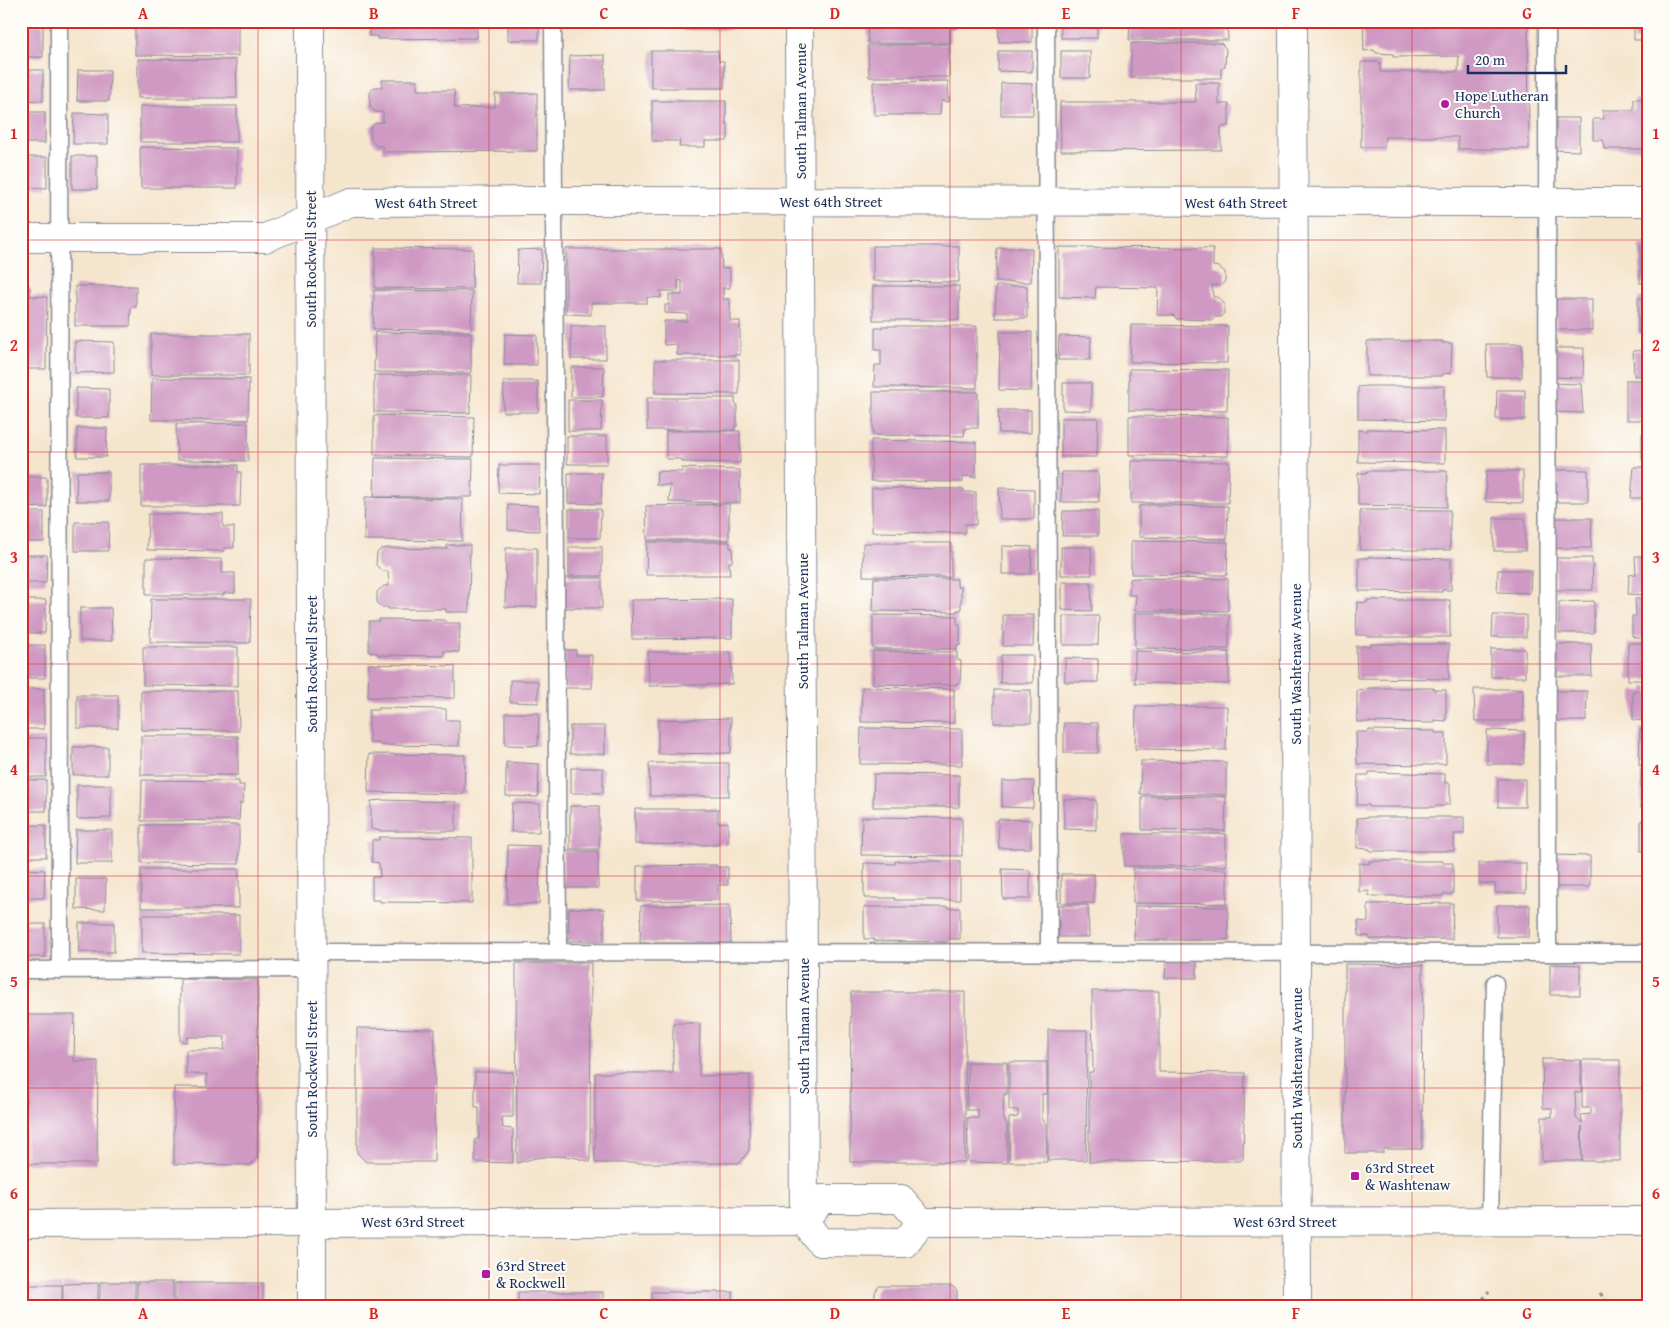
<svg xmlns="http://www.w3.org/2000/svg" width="1670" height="1327" font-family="'Gentium Book Plus',serif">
<rect width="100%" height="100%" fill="#fdfcf7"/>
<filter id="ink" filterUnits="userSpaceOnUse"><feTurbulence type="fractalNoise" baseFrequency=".02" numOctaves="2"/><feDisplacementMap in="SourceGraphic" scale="10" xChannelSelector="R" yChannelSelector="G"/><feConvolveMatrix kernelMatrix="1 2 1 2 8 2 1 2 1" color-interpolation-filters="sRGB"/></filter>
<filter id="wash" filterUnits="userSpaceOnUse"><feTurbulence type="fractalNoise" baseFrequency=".0096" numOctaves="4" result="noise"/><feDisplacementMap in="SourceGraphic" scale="20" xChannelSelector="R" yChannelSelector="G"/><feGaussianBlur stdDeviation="1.12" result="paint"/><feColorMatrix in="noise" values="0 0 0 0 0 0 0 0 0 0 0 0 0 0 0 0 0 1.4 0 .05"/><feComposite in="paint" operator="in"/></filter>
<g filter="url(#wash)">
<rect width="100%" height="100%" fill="#f5e5cd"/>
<g id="blocks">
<g fill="#cf99c3">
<path d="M135 21H238V56L135 55Z"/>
<path d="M369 21H477V38L377 39V36H369Z"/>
<rect x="508" y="21" width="31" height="19"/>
<rect x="566" y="21" width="35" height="3"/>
<rect x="682" y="21" width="48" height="9"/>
<path d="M867 21H957V28L950 29V43H868Z"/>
<path d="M998 21H1032V42H999Z"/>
<rect x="1061" y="21" width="36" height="17"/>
<path d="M1130 21H1227L1228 40H1129Z"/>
<path d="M1363 21H1528L1529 149H1458V137H1385L1384 147H1361V62H1380V72H1458L1459 56 1393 57V54L1376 53 1374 50 1364 51Z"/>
<rect x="1634" y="21" width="15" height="19"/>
<rect x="21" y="25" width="22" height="32"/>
<path d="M1131 43H1221L1226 49 1225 66 1221 69V78H1131Z"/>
<path d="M949 44V77H869L868 45Z"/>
<path d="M651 51H718L719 61H724V88H651Z"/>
<path d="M998 51H1032V72L998 71Z"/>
<rect x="1061" y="51" width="29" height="27"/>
<path d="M605 55V90H569L570 56Z"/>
<path d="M138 59 236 60 237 98H138Z"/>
<path d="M21 70H43V101L21 100Z"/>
<path d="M78 70H110L109 101H77Z"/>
<path d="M382 80H417V90H454L455 108 495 107V94L537 93V151L383 152 382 146H377L371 140 370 128 375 123 383 122V112H376L370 107V93L374 87H382Z"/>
<path d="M948 81 949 102 941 101 940 115H874L873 82Z"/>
<path d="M1001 83 1032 84 1033 115H1001Z"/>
<path d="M1195 83H1219V104H1229V126L1221 127V150L1061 151 1060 102H1196Z"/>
<path d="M1634 99H1649V149H1604L1603 140H1593V119H1604L1603 110H1634Z"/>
<path d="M652 101H726V123L728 125V137L727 141H705V147H679L680 141H652Z"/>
<rect x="140" y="106" width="97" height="36"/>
<rect x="21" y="112" width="24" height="31"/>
<path d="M74 113 108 114V144H73Z"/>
<path d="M1552 118H1579V151L1552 150Z"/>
<path d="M140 147 237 148V188H141Z"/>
<rect x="72" y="156" width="25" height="33"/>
<path d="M26 157H47V188L25 187Z"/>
<rect x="1640" y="245" width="9" height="38"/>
<path d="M873 246H959V282L873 281Z"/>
<path d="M1059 247 1213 248V266L1219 267 1225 272V281L1221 286 1212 285 1213 297H1217L1224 303V313L1221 317H1213V320L1177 319 1173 315H1157L1158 288 1096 287 1095 298 1059 297Z"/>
<path d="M375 248 473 249 472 289 375 288Z"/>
<path d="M997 248H1032L1031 282H996Z"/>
<path d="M542 249 541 283H517L518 250Z"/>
<path d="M566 249H721L722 269 730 268V288H723V299H730V321H740V355H677V344L664 345V321H687V314L665 313V305H669V294L682 295V281L678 280V291H660L661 298 647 297V303H591V315L566 314Z"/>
<path d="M75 286H136V307H131L130 326H75Z"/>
<rect x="873" y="286" width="86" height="34"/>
<path d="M996 286H1027V318H995Z"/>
<path d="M21 287H30V296L47 297 46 369H21Z"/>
<path d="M374 290 472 291 471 331 373 329Z"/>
<path d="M1638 298H1649V334L1638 333Z"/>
<rect x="1556" y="299" width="36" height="31"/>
<path d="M1131 325 1228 326 1227 363 1130 362Z"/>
<rect x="571" y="326" width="35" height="33"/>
<path d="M882 326H977V388L874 387 875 365H881V350H875V328H882Z"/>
<path d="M375 332 471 333V373L374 372Z"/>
<path d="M1000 332H1032L1031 391 999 390Z"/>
<rect x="151" y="334" width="98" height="41"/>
<path d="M505 334 537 335V365H504Z"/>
<path d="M1059 336 1091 337 1090 360H1058Z"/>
<path d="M1643 340H1649V376H1634L1633 351 1643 350Z"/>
<path d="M75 341 114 342V372L75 373Z"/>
<path d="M1367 341H1442V343H1452L1451 373 1442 374V376H1367Z"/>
<path d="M1486 344H1522V377H1487Z"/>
<path d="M1554 348H1584L1583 378 1553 377Z"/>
<path d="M655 360H739V394L655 393Z"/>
<path d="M571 367H604L603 397H571Z"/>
<path d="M1129 369 1228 370 1227 411 1129 410Z"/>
<path d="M374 375H471L470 413 374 412Z"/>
<path d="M152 378 249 379 248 420H151Z"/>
<rect x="1626" y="380" width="23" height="40"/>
<path d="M504 381H538V412H503Z"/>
<path d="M1063 383H1091V411L1063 410Z"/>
<path d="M1551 383 1581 384 1583 413 1552 412Z"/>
<path d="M1368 386H1444V421L1358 419V387Z"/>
<path d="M76 388 109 389V418H76Z"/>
<path d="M1497 390H1525V420L1496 419Z"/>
<path d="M873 392H978V428H965L964 436 873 435Z"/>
<path d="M647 398H735V404H737V426H735V430H647Z"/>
<path d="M568 400H602L601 431H568Z"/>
<path d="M998 410H1031V433H999Z"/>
<path d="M374 415 474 417 473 457 374 455Z"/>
<path d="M1129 416 1228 417V456L1129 455Z"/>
<path d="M1061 418H1098L1097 457H1061Z"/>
<path d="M248 423V461L177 460 176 424Z"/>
<path d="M77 428H107L106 457H77Z"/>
<path d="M1367 429 1445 430V463L1358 462V430L1367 431Z"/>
<path d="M666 431H740V463L682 462V459H666Z"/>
<rect x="1642" y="434" width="7" height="26"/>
<rect x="567" y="436" width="40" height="28"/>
<path d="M871 440 976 442V477L963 476V482L871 481Z"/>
<path d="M375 458 473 459 472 497H374Z"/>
<path d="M1131 461 1229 462 1228 503H1131Z"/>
<path d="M141 465H238V472H241L240 506H141Z"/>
<path d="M499 465H540L539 494 498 493Z"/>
<path d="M1634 467H1649V498H1631Z"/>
<path d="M682 468 740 470V503L669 502 670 485H656L657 471 682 472Z"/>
<path d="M1553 470H1588V502H1552Z"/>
<path d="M1367 471H1447V507L1358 505V473H1367Z"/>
<path d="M1486 471H1523V503L1486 502Z"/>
<path d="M77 472H109V501H76Z"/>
<path d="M1062 472H1098L1099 502H1061Z"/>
<path d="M568 473H602L601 504 568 503Z"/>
<path d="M21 477H47V507L21 508Z"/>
<path d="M872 488 964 489V492H976V525L965 524V533L872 532Z"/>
<path d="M999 488 1034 489V519H1000Z"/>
<path d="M365 497 463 499 462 541 364 540Z"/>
<path d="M729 504V540H647L646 506Z"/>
<path d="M508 505 538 506 539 531 508 530Z"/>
<path d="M1150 505 1228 506 1227 539 1139 537V506Z"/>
<path d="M569 509H601L600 538H569Z"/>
<rect x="1360" y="510" width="90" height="40"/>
<path d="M1063 511H1098V536H1062Z"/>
<rect x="21" y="512" width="23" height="30"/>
<path d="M148 514H223V527H234V548H224V551L147 550Z"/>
<rect x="1494" y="518" width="31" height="33"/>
<path d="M1553 518H1592L1591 548H1553Z"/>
<path d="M75 522H109L108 551H75Z"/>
<path d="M1131 541 1228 542 1227 575 1131 574Z"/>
<path d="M647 542H730V548H733L732 562H729L730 575H646Z"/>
<path d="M863 543H951V577L863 576Z"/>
<path d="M447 545H470L469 612H446V609H388V607H381L377 603V592L384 586H389L388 571H382L376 565 377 553 381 549 389 548 447 549Z"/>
<path d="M1002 546 1032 547 1031 574H1002Z"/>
<rect x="569" y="547" width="33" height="29"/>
<path d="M1061 547H1091L1092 575H1061Z"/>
<path d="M506 548H537V607H505Z"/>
<path d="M21 555H47L46 583H21Z"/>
<path d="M1635 556H1649V595L1628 594 1629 575 1636 574Z"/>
<path d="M1368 557 1451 559V590H1442V592L1359 591V558H1368Z"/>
<path d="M146 558 222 559V573H235V593H224V595H146Z"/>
<path d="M1556 558H1592L1593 590H1555Z"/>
<path d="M1498 570H1531L1530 593 1497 592Z"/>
<rect x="563" y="578" width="39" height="30"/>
<path d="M874 578 957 579V587H961V610H957V612L873 611Z"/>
<path d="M1135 578 1228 579V611H1135L1136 595H1129L1130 579Z"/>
<path d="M1062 582H1091L1092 611 1062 610Z"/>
<path d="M151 599H251L250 643 150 642Z"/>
<path d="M732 599V638L632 639 631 600Z"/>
<path d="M1635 599H1649V638H1636L1632 636V616H1636Z"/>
<path d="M21 600H46L45 633H21Z"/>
<path d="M1367 600H1450V637H1367V635H1356L1357 602 1367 603Z"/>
<path d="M1594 601V633H1559V602Z"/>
<path d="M80 608H111L112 641H80Z"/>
<path d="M1135 613 1229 614V649L1135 648Z"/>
<path d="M873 615 957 616V624H960V645H957V649H873Z"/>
<path d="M1003 615H1034L1033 646H1003Z"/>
<path d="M1493 615H1526V637H1492Z"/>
<path d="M1063 616H1099L1098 645H1063Z"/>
<path d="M379 619 445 620V623H460L459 652 444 651V656L378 655V653L369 652V621H379Z"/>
<rect x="1628" y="643" width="21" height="37"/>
<path d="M1370 644H1449V679L1357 678 1356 646H1370Z"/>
<path d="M1557 644H1591L1592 676H1557Z"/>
<rect x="21" y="645" width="24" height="33"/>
<path d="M143 647H238V686L143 685Z"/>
<rect x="1491" y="649" width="34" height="28"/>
<path d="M565 650H576V655H592V688H565Z"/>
<path d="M873 651 957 652V660L961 661 960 683H956V685L873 684Z"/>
<path d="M1135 651 1229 652V684L1135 683Z"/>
<path d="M648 652H731L732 684 649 686Z"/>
<path d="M1001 655H1033V683H1000Z"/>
<path d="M1065 658 1098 659V682H1065Z"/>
<path d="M369 664 455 666V698L368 697Z"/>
<path d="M510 680 538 681V703L510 702Z"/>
<path d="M862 687 954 689V723L861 722Z"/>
<path d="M1644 687H1649V723H1645V721L1633 720V691H1644Z"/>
<path d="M1368 688H1434V690H1446V721L1435 720V723L1357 722V690L1368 689Z"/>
<rect x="21" y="689" width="23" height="40"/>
<path d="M1474 689H1523V721H1475Z"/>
<rect x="994" y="690" width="37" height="33"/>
<path d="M141 691H238L239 731 141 730Z"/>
<path d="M1556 691H1587L1586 721H1555Z"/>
<rect x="77" y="695" width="41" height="33"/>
<path d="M1136 706H1227L1226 750 1135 749Z"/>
<path d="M378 708 446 709V720H459V746L379 745V743H369V710H378Z"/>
<path d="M505 713H539L538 746 505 745Z"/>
<path d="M731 718V753L658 754V720Z"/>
<rect x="1064" y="723" width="34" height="30"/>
<rect x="570" y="726" width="35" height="28"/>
<path d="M861 728 962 729V765L860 764Z"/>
<path d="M1640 729H1649V765H1639Z"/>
<path d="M1369 730 1435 731V733H1446V764H1434V765L1357 764 1356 732H1369Z"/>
<path d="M1487 730 1524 731V764H1487Z"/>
<rect x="141" y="736" width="97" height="39"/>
<rect x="21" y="738" width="25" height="39"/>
<rect x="73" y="747" width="35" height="28"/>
<path d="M369 754 465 755 464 794 368 792Z"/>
<path d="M1141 761 1226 762V795L1140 794Z"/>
<path d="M506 762 539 764 538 797 506 796Z"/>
<path d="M649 763H729V796H650Z"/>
<rect x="571" y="768" width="32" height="25"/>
<rect x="1641" y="770" width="8" height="38"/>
<path d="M1369 772 1445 774V783H1450V804H1446L1445 806H1437L1436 807H1369V805H1357L1358 775H1369Z"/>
<path d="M874 774 959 775V807H873Z"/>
<rect x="1498" y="779" width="27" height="28"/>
<rect x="21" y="780" width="25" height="31"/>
<path d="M142 780 239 781V785H244L243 803H240L239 820 141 821Z"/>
<path d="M1002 781H1034L1033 808 1002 807Z"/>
<path d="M77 785H111V818L77 819Z"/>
<path d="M1142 796 1226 797 1225 831 1142 830Z"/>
<path d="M1064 799 1096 800V830L1064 829Z"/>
<path d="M382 800 456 802V831H381L371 829V801Z"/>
<path d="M512 803 540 804 539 832H511Z"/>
<rect x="570" y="806" width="29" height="43"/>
<path d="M635 809H718V823L728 822V843L717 844V845L635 844Z"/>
<path d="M862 817 962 818V856L861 855Z"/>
<path d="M1370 817H1464V834H1454V851H1370V849L1357 848V818Z"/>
<path d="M998 819 1031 820V848H999Z"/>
<rect x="1641" y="821" width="8" height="30"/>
<rect x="21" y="825" width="25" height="32"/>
<path d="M141 825H239V864L141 863Z"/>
<path d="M76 830H112V863H75Z"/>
<rect x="1124" y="834" width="102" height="32"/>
<path d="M379 837 472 838V903L380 902V900H372V877H380L379 863 372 862V840H379Z"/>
<path d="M508 845 540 846 539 904H507Z"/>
<rect x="563" y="851" width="35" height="37"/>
<path d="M1556 855 1590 856V887H1555Z"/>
<path d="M895 861H960V900H895V898H864V863L895 864Z"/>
<path d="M1369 861H1443V863H1453V894H1443V896H1369V891L1359 892V863L1369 864Z"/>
<path d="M1479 863H1526V893H1495V884L1479 883Z"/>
<path d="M717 865 716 867H728V885H718V900L637 901V866Z"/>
<path d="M1133 868 1227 869V904L1133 903Z"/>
<path d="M21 869 45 870 44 898H21Z"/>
<rect x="141" y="869" width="98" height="39"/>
<path d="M1002 869 1030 870V899H1003Z"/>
<rect x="1061" y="874" width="33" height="29"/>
<path d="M76 879H106L105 910 76 909Z"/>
<path d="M1453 903 1452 939H1369V936H1359L1358 921 1368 922V904Z"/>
<path d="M730 905 731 943H640L641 906Z"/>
<path d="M1059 905H1088L1089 937H1059Z"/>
<path d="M1497 905H1530L1529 937H1497Z"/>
<path d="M1135 906 1228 907V940H1134Z"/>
<path d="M864 907H948V908H960V939H948V942L874 941V939H864Z"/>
<path d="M569 908 604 909V941H568Z"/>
<path d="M142 915H239V954L142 953Z"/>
<rect x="79" y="923" width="35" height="29"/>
<rect x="21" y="924" width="24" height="33"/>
<path d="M1166 961H1197V978H1165Z"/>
<path d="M516 963H591L590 1162 573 1157 553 1156 535 1158 517 1163Z"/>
<path d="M1345 964 1423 965 1422 1149H1383V1153H1345Z"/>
<path d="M1550 964 1580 965V995H1550Z"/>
<path d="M180 979 258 980 257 1158 250 1165 174 1164V1087H207V1074H186V1050H224L225 1037H187V1042L180 1041Z"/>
<path d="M1092 991H1159V1072L1245 1073 1243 1159 1240 1161 1089 1162V1072H1093Z"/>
<path d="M851 992H965V1162H850Z"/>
<path d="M27 1015H75L74 1061H98L97 1164H26Z"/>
<path d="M673 1023H700L699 1076 750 1075 749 1150 740 1163H595V1073H673Z"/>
<path d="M357 1028 435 1029 434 1162H366L357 1153Z"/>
<path d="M1048 1030H1087L1086 1160H1048Z"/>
<path d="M1542 1059 1581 1060V1092H1575L1576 1118 1582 1123 1581 1115 1591 1114V1108H1582V1060H1620V1161H1582V1126L1581 1161H1542V1117H1552V1108H1543Z"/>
<rect x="21" y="1060" width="4" height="58"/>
<path d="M968 1062H1007V1094H1004L1003 1118 1007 1124V1163L968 1162 967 1118H978V1110H967Z"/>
<path d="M1009 1062H1047V1094H1042V1118L1046 1125 1047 1162H1009V1118L1018 1117V1110H1009Z"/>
<path d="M475 1072H513V1117H502L503 1128 513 1129V1163L475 1162V1139H479V1107H475Z"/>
<path d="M21 1126H25L24 1164H21Z"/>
<rect x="100" y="1282" width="35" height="24"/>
<rect x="137" y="1282" width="36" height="24"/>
<path d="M98 1283V1306H63V1284Z"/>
<rect x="175" y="1283" width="88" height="23"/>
<rect x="21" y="1285" width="41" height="21"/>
<path d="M879 1286H952L957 1290V1306H875V1292Z"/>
<rect x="518" y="1292" width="85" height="14"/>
<rect x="652" y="1292" width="81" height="14"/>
</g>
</g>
</g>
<g filter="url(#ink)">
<use href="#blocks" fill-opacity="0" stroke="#888a96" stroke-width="1"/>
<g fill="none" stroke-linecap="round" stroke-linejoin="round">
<g stroke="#888a96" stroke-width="19">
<g id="lane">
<path d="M59 21 60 970"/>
<path d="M553 21 558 952"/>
<path d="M1046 21 1049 952"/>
<path d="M1547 21 1548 953"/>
<path d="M311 952 1649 953"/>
<path d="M21 970 311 969"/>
<path d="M1490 1221 1495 983"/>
</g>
</g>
<g stroke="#888a96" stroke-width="30">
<g id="street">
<path d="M310 21 312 1306"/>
<path d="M799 21 804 1221"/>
<path d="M1293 21 1297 1306"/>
<path d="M21 238H265L351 202 553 201 1649 202"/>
</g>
</g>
<g stroke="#888a96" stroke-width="30">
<g id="secondary">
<path d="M804 1221 822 1199H901L921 1222 1649 1221"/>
<path d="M804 1221 820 1242 905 1243 921 1222"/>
<path d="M21 1224 804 1221"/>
</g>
</g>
<g stroke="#888a96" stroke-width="3" stroke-dasharray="4 4" stroke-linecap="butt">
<path d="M1600 1293 1610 1306"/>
<path d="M1478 1306 1489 1291"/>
</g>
<use href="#lane" stroke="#fff" stroke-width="16"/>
<use href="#street" stroke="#fff" stroke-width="28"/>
<use href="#secondary" stroke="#fff" stroke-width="28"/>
</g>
</g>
<path fill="none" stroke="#d62828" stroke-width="1" stroke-opacity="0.55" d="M258 21V1306M489 21V1306M720 21V1306M950 21V1306M1181 21V1306M1412 21V1306M21 240H1649M21 452H1649M21 664H1649M21 876H1649M21 1088H1649"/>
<g fill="#b5179e" stroke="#fdfcf7" stroke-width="2">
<circle cx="1445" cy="104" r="5"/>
<rect x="1350" y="1171" width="10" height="10" rx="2.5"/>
<rect x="481" y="1269" width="10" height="10" rx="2.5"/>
</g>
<g text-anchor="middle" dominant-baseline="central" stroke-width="4" stroke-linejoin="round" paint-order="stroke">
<g font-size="15" fill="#1b2f5e" stroke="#fdfcf7" text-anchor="start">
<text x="1455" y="95">Hope Lutheran<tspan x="1455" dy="17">Church</tspan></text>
<text x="1365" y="1167">63rd Street<tspan x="1365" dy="17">&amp; Washtenaw</tspan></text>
<text x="496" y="1265">63rd Street<tspan x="496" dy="17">&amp; Rockwell</tspan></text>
</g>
<g font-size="15" fill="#1b2f5e" stroke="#fdfcf7">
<text transform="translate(800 111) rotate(-90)">South Talman Avenue</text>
<text x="831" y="201">West 64th Street</text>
<text x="426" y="202">West 64th Street</text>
<text x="1236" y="202">West 64th Street</text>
<text transform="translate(310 259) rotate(-90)">South Rockwell Street</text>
<text transform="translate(802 621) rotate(-90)">South Talman Avenue</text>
<text transform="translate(311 664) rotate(-90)">South Rockwell Street</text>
<text transform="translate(1295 664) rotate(-90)">South Washtenaw Avenue</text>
<text transform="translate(803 1026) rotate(-90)">South Talman Avenue</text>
<text transform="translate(1296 1068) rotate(-90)">South Washtenaw Avenue</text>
<text transform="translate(311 1069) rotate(-90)">South Rockwell Street</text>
<text x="413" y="1221">West 63rd Street</text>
<text x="1285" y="1221">West 63rd Street</text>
</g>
</g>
<rect width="1670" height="1327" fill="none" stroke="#fdfcf7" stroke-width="55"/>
<path d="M1468 65v8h98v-8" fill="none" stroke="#1b2f5e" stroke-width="2.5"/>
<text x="1475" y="65" font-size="15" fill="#1b2f5e" stroke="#fdfcf7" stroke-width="4" paint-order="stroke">20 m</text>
<rect x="28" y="28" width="1614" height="1272" fill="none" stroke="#d62828" stroke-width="2"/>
<g font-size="16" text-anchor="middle" font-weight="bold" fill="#d62828">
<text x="143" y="19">A</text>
<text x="374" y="19">B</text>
<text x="604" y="19">C</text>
<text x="835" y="19">D</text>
<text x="1066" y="19">E</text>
<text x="1296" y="19">F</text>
<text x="1527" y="19">G</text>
<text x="14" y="139">1</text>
<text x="1656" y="139">1</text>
<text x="14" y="351">2</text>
<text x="1656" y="351">2</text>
<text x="14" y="563">3</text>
<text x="1656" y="563">3</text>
<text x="14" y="775">4</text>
<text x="1656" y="775">4</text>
<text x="14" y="987">5</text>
<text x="1656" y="987">5</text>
<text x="14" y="1199">6</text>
<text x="1656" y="1199">6</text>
<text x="143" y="1319">A</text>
<text x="374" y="1319">B</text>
<text x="604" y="1319">C</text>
<text x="835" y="1319">D</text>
<text x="1066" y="1319">E</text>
<text x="1296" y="1319">F</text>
<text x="1527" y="1319">G</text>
</g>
</svg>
